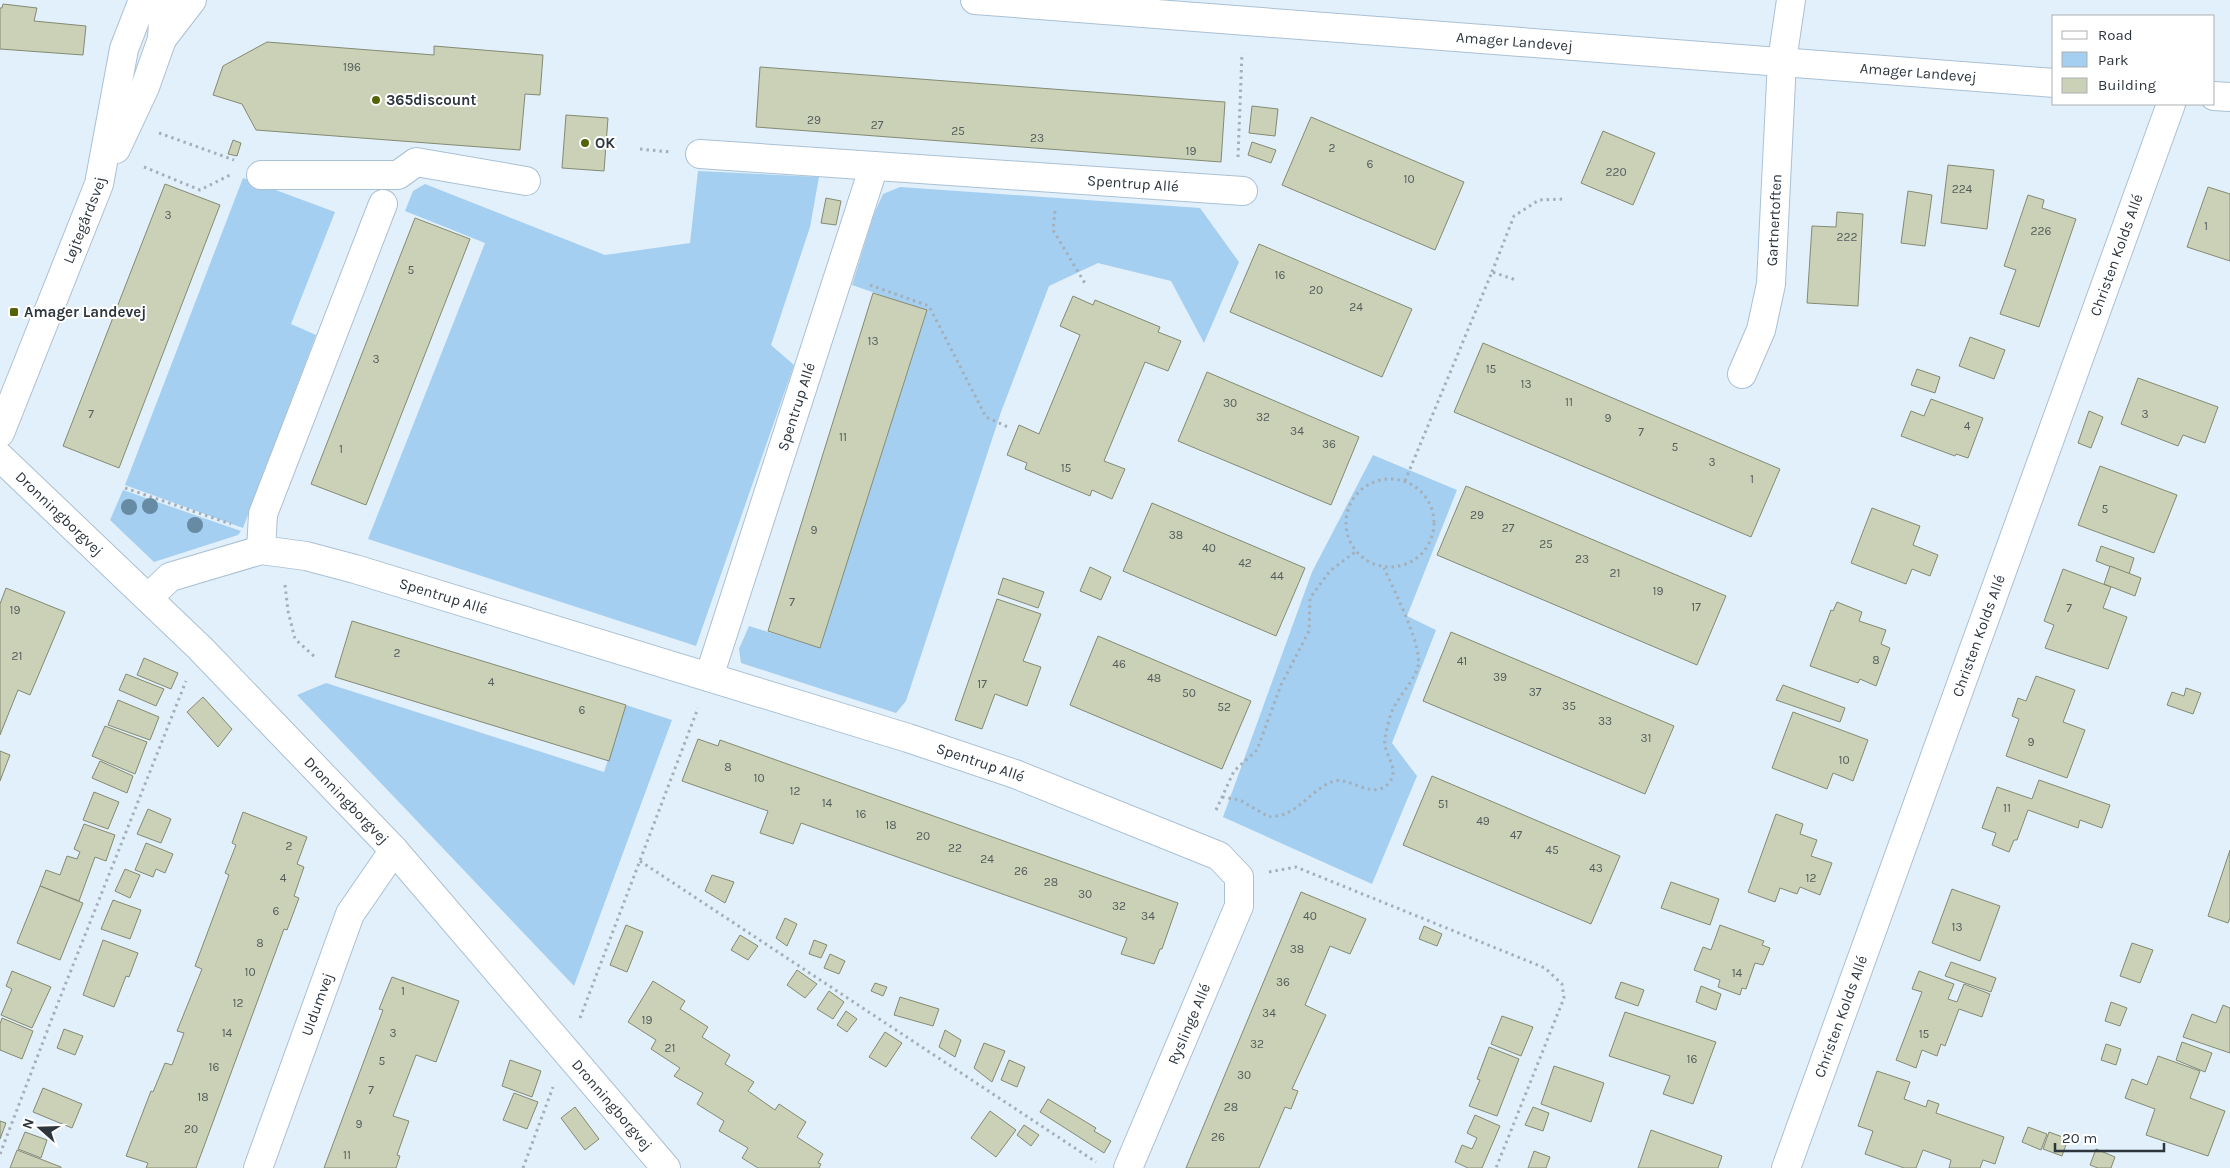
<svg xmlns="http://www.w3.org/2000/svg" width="2230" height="1168" font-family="Karla,sans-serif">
<rect width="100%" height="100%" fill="#e2f0fb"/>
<g fill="#a5cff1">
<path d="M698 171 819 177 810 227 771 345 794 365 696 646 368 539 485 243 405 211 413 191 425 184 605 255 690 243Z"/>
<path d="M243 178 335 212 291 324 316 335 243 528 125 485Z"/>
<path d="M900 187 1200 208 1239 262 1204 343 1171 281 1098 263 1049 286 1001 412 906 701 896 713 741 663 739 649 749 626 820 648 927 311 852 285 874 214 883 194Z"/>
<path d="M1373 455 1457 490 1407 616 1436 630 1392 743 1417 776 1372 884 1223 817 1312 572Z"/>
<path d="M123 490 241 531 238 535 154 562 110 520Z"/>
<path d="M326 683 604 772 626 705 672 720 574 986 297 695Z"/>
</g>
<g fill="#cad1b7" stroke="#848a72">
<path d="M3 4 37 8 34 21 86 26 83 55 0 49V8H2Z"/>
<path d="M267 42 434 55V46L543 55 540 95 525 94 520 150 256 130 242 104 213 95 223 66Z"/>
<path d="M760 67 1225 102 1221 162 756 127Z"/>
<path d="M1252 106 1278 109 1275 136 1249 133Z"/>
<path d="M566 115 608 118 604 171 562 168Z"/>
<path d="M1311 117 1464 182 1435 250 1282 185Z"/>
<path d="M1603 131 1655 153 1633 205 1581 183Z"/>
<path d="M233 140 241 143 237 156 228 154Z"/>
<path d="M1252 142 1276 150 1271 163 1248 155Z"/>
<path d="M1948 165 1994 170 1987 229 1941 223Z"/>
<path d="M165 184 220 205 119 468 63 446Z"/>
<path d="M2208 187 2230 194V261L2187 247Z"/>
<path d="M1908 191 1932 195 1925 246 1901 243Z"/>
<path d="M2028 195 2044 200 2042 208 2076 219 2039 327 2000 314 2016 270 2004 266Z"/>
<path d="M826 198 841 201 836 225 821 223Z"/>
<path d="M1837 212 1863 214 1858 306 1807 303 1812 226 1836 227Z"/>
<path d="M415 218 470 239 366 505 311 484Z"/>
<path d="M1259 244 1412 309 1382 377 1230 312Z"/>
<path d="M873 293 927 310 820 648 768 631Z"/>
<path d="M1073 296 1093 305 1095 300 1160 327 1158 332 1181 341 1168 371 1145 362 1104 461 1125 469 1112 499 1092 490 1090 496 1025 469 1027 463 1007 455 1019 425 1039 434 1080 335 1060 326Z"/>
<path d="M1970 337 2005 350 1994 379 1959 366Z"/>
<path d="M1483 343 1780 469 1751 537 1454 412Z"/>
<path d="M1917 369 1940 377 1935 393 1911 385Z"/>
<path d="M1207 372 1359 437 1331 505 1178 441Z"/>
<path d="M2138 378 2218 407 2205 443 2183 435 2178 446 2121 424Z"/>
<path d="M1931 399 1983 418 1968 458 1956 454 1955 456 1901 436 1911 411 1924 416Z"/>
<path d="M2089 411 2103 417 2091 448 2078 443Z"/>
<path d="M2100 466 2177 495 2154 553 2078 525Z"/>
<path d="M1466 486 1726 596 1697 665 1437 555Z"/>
<path d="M1152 503 1305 568 1276 636 1123 571Z"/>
<path d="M1872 508 1920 526 1913 545 1938 555 1930 576 1912 569 1906 584 1851 563Z"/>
<path d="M2101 546 2134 558 2129 574 2096 561Z"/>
<path d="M2110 566 2141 578 2135 596 2104 584Z"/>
<path d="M1090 567 1111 577 1101 600 1080 591Z"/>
<path d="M2063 569 2111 587 2103 608 2127 617 2108 669 2045 648 2054 625 2044 621Z"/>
<path d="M1003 578 1044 592 1038 608 998 594Z"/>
<path d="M6 588 65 612 30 695 18 690 0 735V604Z"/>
<path d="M997 599 1041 614 1023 661 1041 667 1027 706 995 694 982 729 955 720Z"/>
<path d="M1837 602 1862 612 1859 621 1886 630 1881 644 1890 648 1876 686 1860 679 1858 683 1810 666 1831 610 1833 611Z"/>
<path d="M352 621 626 705 609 761 335 677Z"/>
<path d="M1451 632 1674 726 1645 794 1423 701Z"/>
<path d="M1098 636 1251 701 1222 769 1070 705Z"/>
<path d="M144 658 178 673 171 689 137 675Z"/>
<path d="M126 674 164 689 156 706 119 690Z"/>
<path d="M2036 676 2075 690 2063 722 2085 730 2067 778 2006 756 2019 719 2012 716 2018 698 2026 701Z"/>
<path d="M1783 685 1845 708 1840 722 1776 700Z"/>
<path d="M2186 688 2201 693 2193 714 2167 705 2172 692 2184 696Z"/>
<path d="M203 697 232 729 218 747 187 712Z"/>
<path d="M118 700 159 717 150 740 108 725Z"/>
<path d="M1793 712 1868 740 1853 781 1833 773 1827 789 1772 768Z"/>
<path d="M105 726 147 742 135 774 92 756Z"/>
<path d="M698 739 718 746 720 740 1178 903 1162 949H1160L1154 964 1121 954 1127 938 801 823 793 844 760 833 768 811 682 781Z"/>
<path d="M0 751 10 755 0 781Z"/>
<path d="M100 761 133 776 127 793 92 778Z"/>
<path d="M1432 776 1620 856 1591 924 1403 845Z"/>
<path d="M2039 780 2110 805 2102 828 2080 820 2078 828 2028 810 2017 840H2014L2009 852 1992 845 1996 833 1982 828 1997 787 2032 799Z"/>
<path d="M94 792 119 802 108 829 83 820Z"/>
<path d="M148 809 171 819 161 843 137 834Z"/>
<path d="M243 812 307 837 297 864 304 867 294 896 299 898 287 930 284 929 196 1168H146L148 1163 126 1156 151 1091 153 1092 165 1063 172 1065 184 1033 177 1031 202 969 195 966 229 875 225 873 236 845 232 843Z"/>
<path d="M1776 814 1803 824 1800 834 1817 840 1811 856 1832 863 1820 895 1800 887 1797 894 1780 888 1775 902 1748 892Z"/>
<path d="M84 824 115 835 106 861 95 857 79 901 40 886 46 870 60 875 67 856 77 859 80 852 74 849Z"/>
<path d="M146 843 173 854 165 873 156 869 153 877 135 870Z"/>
<path d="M2230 850V918L2228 923 2208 916Z"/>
<path d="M125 869 140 875 130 898 115 891Z"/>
<path d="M712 875 734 882 725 903 705 891Z"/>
<path d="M1671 882 1719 899 1710 925 1661 908Z"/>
<path d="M40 886 83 903 60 960 17 943Z"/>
<path d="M1952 889 2000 906 1980 961 1932 943Z"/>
<path d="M1301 892 1366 919 1350 954 1330 946 1305 1005 1326 1015 1292 1089 1298 1091 1291 1109 1285 1107 1259 1168H1186Z"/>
<path d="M113 900 141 910 130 939 101 929Z"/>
<path d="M785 918 797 924 787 946 776 938Z"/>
<path d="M626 925 643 932 627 972 610 965Z"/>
<path d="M1720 925 1764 941 1762 945 1770 948 1763 965 1755 963 1746 989 1742 988 1740 995 1718 987 1720 980 1694 970 1703 947 1711 950Z"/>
<path d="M1424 926 1442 934 1437 946 1419 939Z"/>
<path d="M740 935 758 946 748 960 731 950Z"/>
<path d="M103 940 138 953 129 977 126 976 114 1007 83 995Z"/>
<path d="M814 940 827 945 821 958 809 954Z"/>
<path d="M2132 943 2153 950 2140 983 2120 976Z"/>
<path d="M830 954 845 961 839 974 824 968Z"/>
<path d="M1951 962 1996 978 1991 992 1945 976Z"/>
<path d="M797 970 817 984 805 998 787 985Z"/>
<path d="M12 971 51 987 32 1028 1 1015 12 989 6 986Z"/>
<path d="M1919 971 1954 984 1948 999 1957 1002 1964 984 1990 994 1982 1017 1959 1009 1945 1046 1941 1044 1937 1056 1922 1050 1916 1068 1896 1060 1922 992 1912 989Z"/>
<path d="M392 977 459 1001 436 1062 416 1055 393 1116 409 1121 397 1155 400 1156 396 1168H324L383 1010 379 1009Z"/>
<path d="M653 981 685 1001 680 1009 708 1027 702 1037 730 1055 725 1064 754 1082 748 1091 775 1110 779 1104 806 1122 797 1137 823 1154 818 1163 821 1164 819 1168H758L742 1158 748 1148 719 1131 724 1121 697 1104 703 1093 674 1076 680 1068 651 1049 656 1040 628 1022Z"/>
<path d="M1621 982 1644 990 1638 1006 1615 998Z"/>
<path d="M875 983 887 987 883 996 871 991Z"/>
<path d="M1701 986 1721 994 1716 1010 1696 1002Z"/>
<path d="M829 991 844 1002 833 1019 817 1009Z"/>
<path d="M900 997 939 1009 933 1026 894 1015Z"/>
<path d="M2111 1002 2127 1008 2120 1026 2105 1021Z"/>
<path d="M2223 1005 2230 1008V1053L2183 1037 2192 1014 2216 1023Z"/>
<path d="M846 1011 857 1019 847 1032 837 1025Z"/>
<path d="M1625 1012 1716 1042 1693 1104 1663 1094 1670 1076 1609 1056Z"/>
<path d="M1502 1016 1533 1027 1521 1056 1491 1044Z"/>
<path d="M2 1018 33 1031 22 1059 0 1050V1024Z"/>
<path d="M64 1029 83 1036 75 1055 57 1048Z"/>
<path d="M945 1030 961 1040 955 1057 939 1047Z"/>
<path d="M885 1032 902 1043 886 1067 869 1057Z"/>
<path d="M2182 1042 2212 1053 2205 1072 2176 1060Z"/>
<path d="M984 1043 1005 1051 992 1082 974 1068Z"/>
<path d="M2106 1044 2121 1049 2116 1065 2101 1060Z"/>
<path d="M1489 1047 1519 1059 1497 1116 1469 1106 1480 1080 1477 1079Z"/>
<path d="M2158 1056 2200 1071 2190 1098 2225 1111 2208 1156 2146 1135 2155 1109 2125 1098 2132 1079 2147 1085Z"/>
<path d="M510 1060 541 1071 532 1097 502 1086Z"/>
<path d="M1009 1060 1025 1067 1017 1087 1001 1080Z"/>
<path d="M1554 1066 1604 1083 1591 1122 1541 1104Z"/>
<path d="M1877 1071 1910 1082 1904 1099 1926 1107 1928 1100 1939 1104 1936 1113 2004 1137 1995 1164 1983 1160 1980 1168H1949L1951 1160 1923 1150 1916 1168H1904L1865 1154 1873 1131 1858 1126Z"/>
<path d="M43 1088 82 1104 72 1128 33 1112Z"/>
<path d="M514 1093 538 1102 527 1129 503 1120Z"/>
<path d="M1048 1099 1096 1128 1094 1131 1111 1141 1104 1153 1040 1112Z"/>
<path d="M575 1107 599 1139 585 1150 561 1118Z"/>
<path d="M1533 1107 1549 1113 1543 1131 1525 1125Z"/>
<path d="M990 1111 1016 1130 996 1157 971 1138Z"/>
<path d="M1475 1115 1500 1126 1482 1168H1468L1455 1162 1462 1145 1472 1149 1477 1138 1467 1133Z"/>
<path d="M0 1121 6 1123 0 1139Z"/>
<path d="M1024 1125 1039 1135 1031 1146 1017 1135Z"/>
<path d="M2028 1127 2047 1134 2041 1150 2022 1142Z"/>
<path d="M1651 1130 1722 1156 1718 1168H1638Z"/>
<path d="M25 1132 47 1140 41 1158 18 1149Z"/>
<path d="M2049 1132 2068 1139 2062 1156 2043 1149Z"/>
<path d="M2096 1149 2115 1157 2111 1168H2098L2090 1165Z"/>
<path d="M17 1150 61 1167V1168H10Z"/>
<path d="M1534 1151 1550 1157 1546 1168H1528Z"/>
</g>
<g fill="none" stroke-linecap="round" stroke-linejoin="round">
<g stroke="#aac0d3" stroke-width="30">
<g id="minor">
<path id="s1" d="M975 0 2054 83"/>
<path d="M162 39 192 0"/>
<path d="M2214 96 2230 97"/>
<path d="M116 149 145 87 162 39 164 0"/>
<path id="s2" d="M700 154 1243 191"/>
<path d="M261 175H398L416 162 526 181"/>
<path id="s3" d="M1742 374 1761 330 1771 284 1782 61 1791 0"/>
<path id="s4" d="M0 433 99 184 124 49 143 0"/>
<path id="s5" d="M0 457 200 648 394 850 666 1168"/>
<path d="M261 550 263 514 383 204"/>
<path id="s6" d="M148 598 170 577 261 550 306 556 355 569 908 738 1015 774 1219 856 1239 877V906L1128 1168"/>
<path id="s7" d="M709 677 874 166"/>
<path id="s8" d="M258 1168 350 914 394 850"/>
<path id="s9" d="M1786 1168 2171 104"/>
</g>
</g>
<g stroke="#a3afb9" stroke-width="3" stroke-dasharray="2.5 4" stroke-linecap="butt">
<path d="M159 133 234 160"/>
<path d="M640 149 670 152"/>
<path d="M1238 157 1242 53"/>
<path d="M144 167 200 190 230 175"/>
<path d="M1055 211 1053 230 1086 285"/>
<path d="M1492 272 1514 216 1539 200 1564 199"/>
<path d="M870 285 929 306 986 417 1010 428"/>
<circle cx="1390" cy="523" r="44"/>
<path d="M1405 481 1492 272 1516 280"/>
<path d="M125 488 231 524"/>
<path d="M285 585 288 611 295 639 315 657"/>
<path d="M1222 797 1240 800 1269 817C1274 816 1282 816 1287 813 1304 805 1316 787 1334 781 1351 777 1372 800 1388 784 1402 768 1382 755 1385 738 1387 729 1389 717 1393 709 1400 695 1411 684 1417 670 1426 651 1393 589 1384 568"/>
<path d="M1216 810 1234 771 1257 750 1281 685 1309 631 1310 598 1330 571 1355 552"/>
<path d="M640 861 1096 1162"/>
<path d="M1269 872 1296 867 1545 968 1562 984 1564 998 1496 1168"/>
<path d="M580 1018 698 708"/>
<path d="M0 1154 56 1008 186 681"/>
<path d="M523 1168 553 1087"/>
</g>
<use href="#minor" stroke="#fff" stroke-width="28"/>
</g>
<g fill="#668ba3">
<circle cx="150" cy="506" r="8"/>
<circle cx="129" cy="507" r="8"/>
<circle cx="195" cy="525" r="8"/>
</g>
<g fill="#556307" stroke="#fff" stroke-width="2">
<circle cx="376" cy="100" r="5"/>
<circle cx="585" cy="143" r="5"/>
<rect x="9" y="307" width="10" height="10" rx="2.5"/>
</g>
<g text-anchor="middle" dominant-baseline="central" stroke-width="4" stroke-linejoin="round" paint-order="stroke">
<g font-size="12" fill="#545d5c">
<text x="352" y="67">196</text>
<text x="814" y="120">29</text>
<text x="877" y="125">27</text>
<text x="958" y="131">25</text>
<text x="1037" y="138">23</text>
<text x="1332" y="148">2</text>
<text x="1191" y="151">19</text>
<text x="1370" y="164">6</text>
<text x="1616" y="172">220</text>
<text x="1409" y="179">10</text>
<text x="1962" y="189">224</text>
<text x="168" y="215">3</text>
<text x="2206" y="226">1</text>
<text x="2041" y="231">226</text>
<text x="1847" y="237">222</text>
<text x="411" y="270">5</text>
<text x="1280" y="275">16</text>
<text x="1316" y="290">20</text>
<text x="1356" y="307">24</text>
<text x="873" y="341">13</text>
<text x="376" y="359">3</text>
<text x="1491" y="369">15</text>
<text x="1526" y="384">13</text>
<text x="1569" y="402">11</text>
<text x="1230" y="403">30</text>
<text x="91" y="414">7</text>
<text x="2145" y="414">3</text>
<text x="1263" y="417">32</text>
<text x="1608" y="418">9</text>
<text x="1967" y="426">4</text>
<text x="1297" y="431">34</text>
<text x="1641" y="432">7</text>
<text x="843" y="437">11</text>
<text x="1329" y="444">36</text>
<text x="1675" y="447">5</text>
<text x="341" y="449">1</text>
<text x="1712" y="462">3</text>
<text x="1066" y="468">15</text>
<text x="1752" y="479">1</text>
<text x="2105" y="509">5</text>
<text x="1477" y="515">29</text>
<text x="1508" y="528">27</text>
<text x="814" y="530">9</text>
<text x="1176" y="535">38</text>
<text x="1546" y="544">25</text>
<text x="1209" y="548">40</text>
<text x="1582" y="559">23</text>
<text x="1245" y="563">42</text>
<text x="1615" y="573">21</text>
<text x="1277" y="576">44</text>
<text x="1658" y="591">19</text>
<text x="792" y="602">7</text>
<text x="1696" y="607">17</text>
<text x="2069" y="608">7</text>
<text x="15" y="610">19</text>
<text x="397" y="653">2</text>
<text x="17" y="656">21</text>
<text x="1876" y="660">8</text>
<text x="1462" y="661">41</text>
<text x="1119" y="664">46</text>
<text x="1500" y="677">39</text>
<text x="1154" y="678">48</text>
<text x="491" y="682">4</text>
<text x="982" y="684">17</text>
<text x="1535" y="692">37</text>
<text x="1189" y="693">50</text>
<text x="1569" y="706">35</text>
<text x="1224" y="707">52</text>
<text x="582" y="710">6</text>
<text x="1605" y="721">33</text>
<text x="1646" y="738">31</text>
<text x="2031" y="742">9</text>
<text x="1844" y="760">10</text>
<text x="728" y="767">8</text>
<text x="759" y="778">10</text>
<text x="795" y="791">12</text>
<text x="827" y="803">14</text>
<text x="1443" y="804">51</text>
<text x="2007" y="808">11</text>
<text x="861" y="814">16</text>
<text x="1483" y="821">49</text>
<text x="891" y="825">18</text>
<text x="1516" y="835">47</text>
<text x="923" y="836">20</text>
<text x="289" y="846">2</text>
<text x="955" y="848">22</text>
<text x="1552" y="850">45</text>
<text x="987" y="859">24</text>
<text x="1596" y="868">43</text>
<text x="1021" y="871">26</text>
<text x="283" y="878">4</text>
<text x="1811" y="878">12</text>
<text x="1051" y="882">28</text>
<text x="1085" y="894">30</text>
<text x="1119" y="906">32</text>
<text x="276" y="911">6</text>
<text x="1148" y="916">34</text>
<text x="1310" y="916">40</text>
<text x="1957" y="927">13</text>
<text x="260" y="943">8</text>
<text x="1297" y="949">38</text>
<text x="250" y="972">10</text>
<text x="1737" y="973">14</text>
<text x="1283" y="982">36</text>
<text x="403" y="991">1</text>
<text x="238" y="1003">12</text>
<text x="1269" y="1013">34</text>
<text x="647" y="1020">19</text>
<text x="227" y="1033">14</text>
<text x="393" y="1033">3</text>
<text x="1924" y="1034">15</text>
<text x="1257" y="1044">32</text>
<text x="670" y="1048">21</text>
<text x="1692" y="1059">16</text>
<text x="382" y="1061">5</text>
<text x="214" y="1067">16</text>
<text x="1244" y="1075">30</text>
<text x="371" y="1090">7</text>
<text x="203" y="1097">18</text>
<text x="1231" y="1107">28</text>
<text x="359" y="1124">9</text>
<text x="191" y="1129">20</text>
<text x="1218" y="1137">26</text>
<text x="347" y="1155">11</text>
</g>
<g font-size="15" fill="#2d363d" stroke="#fff">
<text stroke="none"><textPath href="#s1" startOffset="541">Amager Landevej</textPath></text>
<text stroke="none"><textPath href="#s1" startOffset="946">Amager Landevej</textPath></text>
<text stroke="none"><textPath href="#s2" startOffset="434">Spentrup Allé</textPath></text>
<text stroke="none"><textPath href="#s4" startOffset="229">Løjtegårdsvej</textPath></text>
<text stroke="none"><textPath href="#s3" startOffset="159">Gartnertoften</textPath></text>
<text stroke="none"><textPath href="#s9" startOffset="971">Christen Kolds Allé</textPath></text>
<text stroke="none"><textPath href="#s7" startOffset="284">Spentrup Allé</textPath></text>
<text stroke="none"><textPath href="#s5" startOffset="82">Dronningborgvej</textPath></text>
<text stroke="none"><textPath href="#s6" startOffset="314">Spentrup Allé</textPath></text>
<text stroke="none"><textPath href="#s9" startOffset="566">Christen Kolds Allé</textPath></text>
<text stroke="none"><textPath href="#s6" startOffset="876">Spentrup Allé</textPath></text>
<text stroke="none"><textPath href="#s5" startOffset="488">Dronningborgvej</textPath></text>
<text stroke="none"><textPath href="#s8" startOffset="174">Uldumvej</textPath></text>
<text stroke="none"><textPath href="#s9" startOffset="161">Christen Kolds Allé</textPath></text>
<text transform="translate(1189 1024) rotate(-67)">Ryslinge Allé</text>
<text stroke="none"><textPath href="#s5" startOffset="892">Dronningborgvej</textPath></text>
</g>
<g font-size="15" font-weight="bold" fill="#2d363d" stroke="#fff" text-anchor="start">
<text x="386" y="100">365discount</text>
<text x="595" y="143">OK</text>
<text x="24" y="312">Amager Landevej</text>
</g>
</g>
<rect x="2052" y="15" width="162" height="90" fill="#ffffff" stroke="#abafb1"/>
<rect x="2062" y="31" width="25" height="8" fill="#ffffff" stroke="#abafb1"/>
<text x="2098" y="40" font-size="15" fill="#2d363d">Road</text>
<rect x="2062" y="52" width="25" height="15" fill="#a5cff1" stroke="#abafb1"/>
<text x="2098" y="65" font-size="15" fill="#2d363d">Park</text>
<rect x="2062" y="78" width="25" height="15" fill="#cad1b7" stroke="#abafb1"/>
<text x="2098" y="90" font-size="15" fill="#2d363d">Building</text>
<g transform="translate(40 1128) rotate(290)" stroke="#ffffff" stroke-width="4" paint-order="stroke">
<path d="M0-4L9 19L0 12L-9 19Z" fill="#2d363d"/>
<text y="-8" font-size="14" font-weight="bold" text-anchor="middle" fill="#2d363d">N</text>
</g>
<path d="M2055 1143v8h109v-8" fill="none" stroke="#2d363d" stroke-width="2.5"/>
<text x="2062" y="1143" font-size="15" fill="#2d363d" stroke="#ffffff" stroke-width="4" paint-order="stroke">20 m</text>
</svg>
